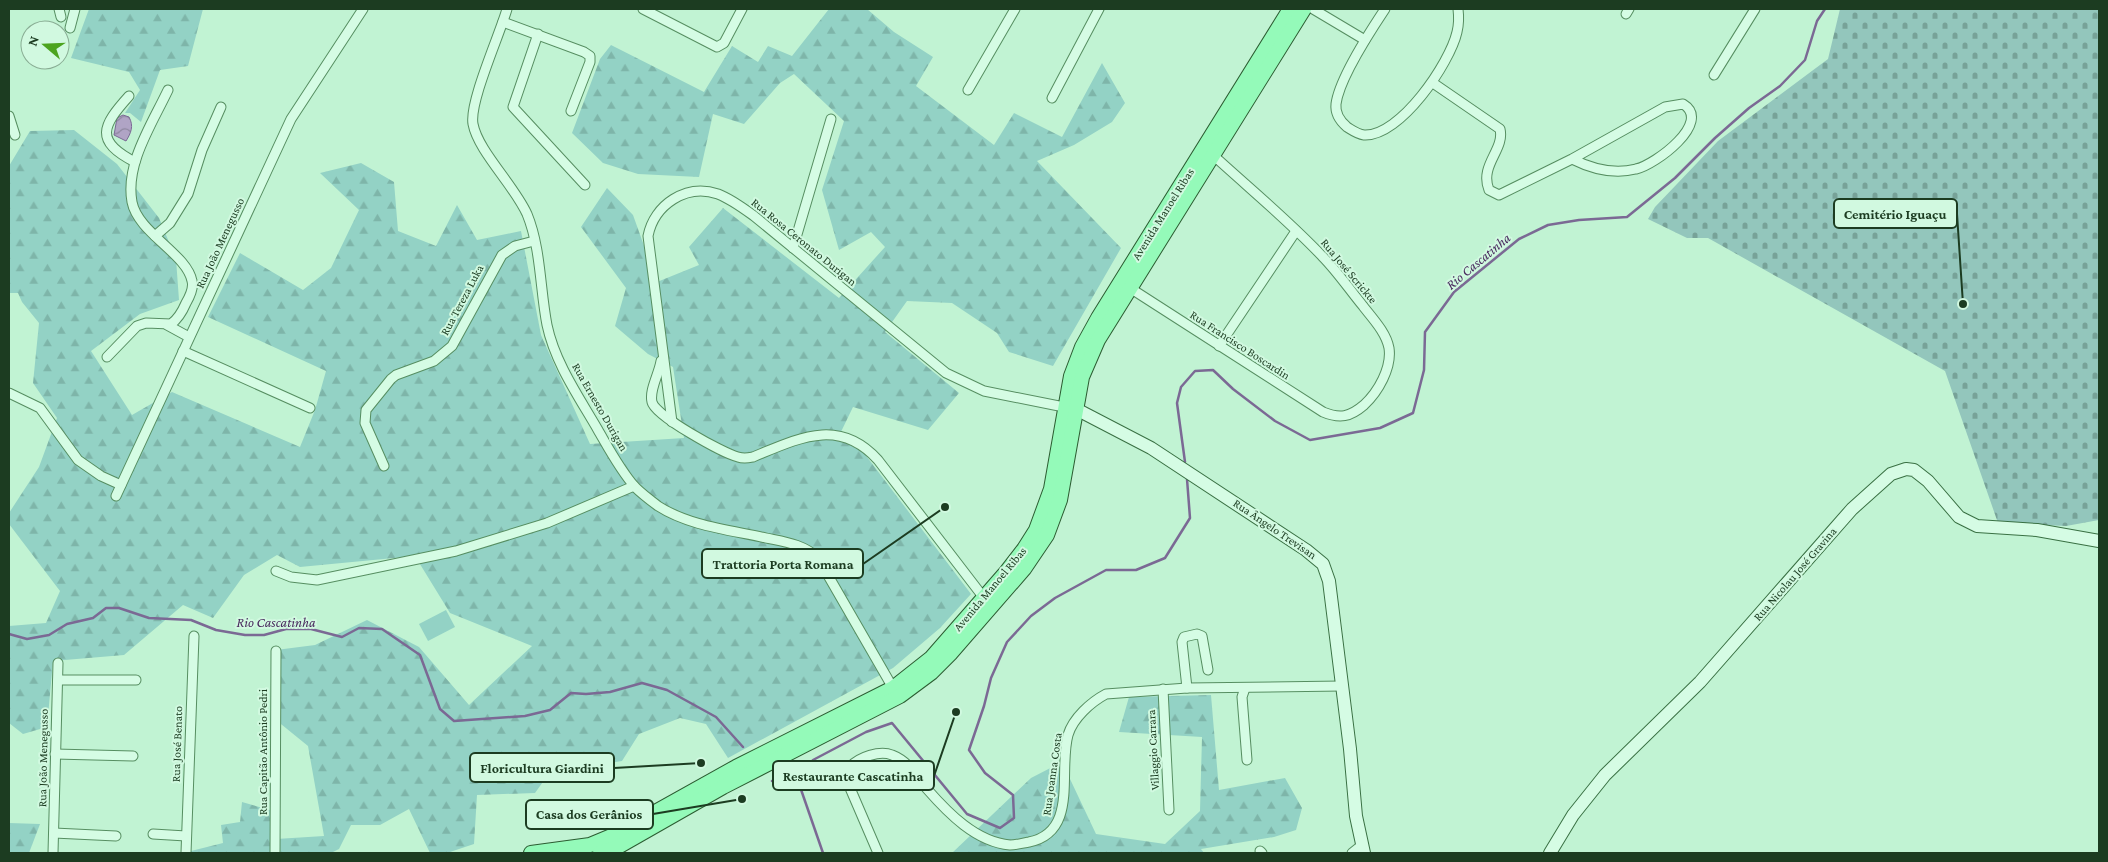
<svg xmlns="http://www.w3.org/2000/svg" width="2108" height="862" font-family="'Crimson Pro',serif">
<defs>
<pattern id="forest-firs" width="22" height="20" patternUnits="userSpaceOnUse" patternTransform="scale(1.25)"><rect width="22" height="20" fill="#93d2c5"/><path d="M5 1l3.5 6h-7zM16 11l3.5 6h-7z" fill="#7eb5a9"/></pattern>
<pattern id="cemetery-stones" width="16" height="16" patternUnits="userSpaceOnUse" patternTransform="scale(1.25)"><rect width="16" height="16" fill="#93c6bc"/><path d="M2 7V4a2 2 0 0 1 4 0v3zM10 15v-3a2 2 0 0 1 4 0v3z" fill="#77a298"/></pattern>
<pattern id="water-waves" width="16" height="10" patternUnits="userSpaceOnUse" patternTransform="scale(1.25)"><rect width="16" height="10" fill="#b0a4c5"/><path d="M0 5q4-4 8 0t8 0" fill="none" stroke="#8e87a0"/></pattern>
</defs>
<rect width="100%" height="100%" fill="#c1f3d3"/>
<g fill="url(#forest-firs)">
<path d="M89 9H203L188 66 160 70 141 122 130 113H125L140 90 129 72 71 58Z"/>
<path d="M829 9H867L894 32 933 57 916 86 994 145 1014 113 1062 137 1102 63 1125 103 1112 122 1074 145 1037 161 1121 248 1053 366 1009 352 997 333 952 303 907 301 885 332 959 393 928 430 853 407 838 438 864 453 971 594 940 628 893 668 728 758 706 724 680 718 639 734 622 761 550 772 535 793 477 795 474 844 447 853H430L409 809 380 825H351L339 849 331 853H276V839L324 836 308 746 276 720V650L315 645 367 620 419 647 469 705 532 646 450 613 415 556 300 567 277 555 244 575 213 618 183 605 124 655 53 661 47 727 23 734 9 723V626L46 623 60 591 9 524V513L39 467 57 418 33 383 39 323 22 302 18 293H9V166L30 131 74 130 117 164 159 218 176 259 179 300 140 314 91 351 132 415 172 392 300 447 315 410 326 371 208 317 240 253 303 290 331 268 359 210 320 173 361 163 394 182 398 231 436 246 457 205 477 240 521 231 541 335 590 444 684 438 673 367 648 354 615 326 626 288 581 227 607 188 633 215 657 282 699 265 689 247 723 208 839 298 885 247 871 232 839 250 822 190 844 121 794 74 780 83 744 124 713 114 699 177 638 174 603 163 572 133 600 59 611 45 704 92 732 46 758 62 768 46 792 56Z"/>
<path d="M1211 695 1219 790 1285 778 1302 808 1296 830 1274 837 1201 849 1204 853H952L1031 778 1062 762 1096 834 1165 844 1200 811 1202 737 1119 732 1129 697Z"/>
<path d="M242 802 273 811V853H191V851L223 843 221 825 240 822Z"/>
<path d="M9 823 40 824 29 853H9Z"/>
</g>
<path fill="url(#cemetery-stones)" d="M1840 9H2099V520L2066 526 1998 523 1945 371 1708 238H1687L1648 219 1655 207 1718 141 1828 59Z"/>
<path fill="#93d2c5" d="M446 610 455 627 428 641 419 624Z"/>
<path fill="url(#water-waves)" stroke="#7b6994" d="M123 115 129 117C134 126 131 133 126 141L114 135 117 118Z"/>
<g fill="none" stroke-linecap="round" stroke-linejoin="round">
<g stroke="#7b6994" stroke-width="2.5">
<path d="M1185 462 1177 403 1181 387 1195 371 1213 370 1233 389 1275 421 1310 440 1380 428 1413 413 1424 370 1425 332 1454 292 1519 239 1548 225 1579 220 1627 217 1675 178 1715 138 1749 108 1780 86 1805 60 1817 21 1825 9"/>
<path d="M9 634 27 639 49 635 67 624 93 618 106 608H119L149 618 191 620 216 630 245 635H264L286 629H311L342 637 359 628 382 629 420 655 440 709 454 721 525 716 550 710 571 693 586 694 610 692 642 683 667 690 716 717 743 747"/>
<path d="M797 778 823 853"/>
<path d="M772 781 797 778 813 760 866 732 892 723 967 814 1000 828 1014 818 1013 795 985 773 969 750 984 706 991 678 1007 642 1031 616 1055 598 1106 570H1136L1165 558 1190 518 1187 479"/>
</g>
<g stroke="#568e61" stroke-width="11">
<g id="street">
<path d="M59 9 61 17"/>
<path d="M507 9C500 34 469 102 473 124 478 151 514 185 527 214 541 248 540 289 547 325 555 363 579 397 598 430 609 449 620 470 635 487 642 494 650 500 658 506 689 526 730 530 766 538 785 542 803 544 818 558L893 688"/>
<path d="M643 9 717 47 724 43 742 9"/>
<path d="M1313 9 1365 40"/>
<path d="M1385 9C1371 30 1339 80 1336 104 1335 113 1340 121 1347 127 1352 130 1357 134 1364 135 1400 137 1450 63 1457 32 1459 24 1459 17 1458 9"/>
<path d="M1626 14 1629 9"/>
<path d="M503 22 584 52 590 56V62L571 111"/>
<path d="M70 28 75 9"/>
<path d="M538 34 513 107 585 185"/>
<path d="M1714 75 1755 9"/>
<path d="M1433 83 1500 129C1505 150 1479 165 1489 190L1499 195 1572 159 1665 107 1683 104C1713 122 1655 165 1636 169 1613 175 1592 169 1572 159"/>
<path d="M968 90 1015 9"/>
<path d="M129 96C102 126 94 141 135 162"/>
<path d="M1052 98 1099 9"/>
<path d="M9 116 15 135"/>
<path d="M155 236 170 223 188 194 202 150 221 107"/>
<path d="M793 248 831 119"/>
<path d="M1130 288 1323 412C1340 419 1350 417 1364 405 1378 392 1392 368 1389 348 1386 332 1372 318 1363 306 1349 289 1337 271 1322 256 1288 220 1249 188 1213 155"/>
<path d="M167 325 189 337"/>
<path d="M1219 346 1296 231"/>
<path d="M183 351 310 408"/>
<path d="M107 357 137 326 146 323 171 324C178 319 183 310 186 303 190 296 194 288 192 281 187 254 138 233 132 202 125 164 152 124 168 90"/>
<path d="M661 361C659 374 649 390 652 402 655 416 723 453 738 457 744 459 748 458 753 457 799 438 839 417 878 460L984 598"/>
<path d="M9 393 40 408 78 460 101 476 121 485"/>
<path d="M672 422 648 236C654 205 686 183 718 194 731 199 743 208 754 216L946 373 984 391 1064 407"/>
<path d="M384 466 365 423 366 410 391 379 396 375 434 361 452 346 502 255 515 246 534 241"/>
<path d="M116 496 291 119 363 9"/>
<path d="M276 571 291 577 317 580 456 551 547 523 634 486"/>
<path d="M58 680H136"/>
<path d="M1187 688 1182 642 1184 637 1197 634 1202 636 1208 670"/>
<path d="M1245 688 1242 697 1247 760"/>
<path d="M1163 689 1169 810"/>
<path d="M55 754 133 756"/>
<path d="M54 833 116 836"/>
<path d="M153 834 186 836"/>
<path d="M1260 851 1262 853"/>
<path d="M53 853 58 663"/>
<path d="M186 853 194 636"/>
<path d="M275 853 276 651"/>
<path d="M878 853 847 781C847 776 847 771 850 767 859 757 880 750 892 755 908 761 917 776 927 789 948 813 976 842 1010 845 1016 845 1023 843 1029 842 1079 832 1058 771 1068 735 1073 718 1091 702 1106 694L1187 688 1342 686"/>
<path d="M1352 853 1362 845"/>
</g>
</g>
<g stroke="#397043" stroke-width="14">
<g id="secondary">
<path d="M1067 407 1076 409 1151 448 1306 550 1323 564 1329 581 1350 749 1356 816 1364 853"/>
<path d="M1550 853 1573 815 1605 775 1700 682 1852 509 1891 474 1906 469 1914 470 1928 481 1959 517 1977 526 2037 530 2099 541"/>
</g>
</g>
<g stroke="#2b5c31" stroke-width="16">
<g id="primary">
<path d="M531 853 590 845 614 835 736 767 893 688 931 658 1007 571 1024 549 1036 530 1051 489 1071 376 1082 347 1098 318 1290 9"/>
<path d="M600 853 616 848 723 787 900 696 931 673 951 653 1024 569 1047 535 1060 500 1082 377 1098 340 1304 9"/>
</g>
</g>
<use href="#street" stroke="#d5fce4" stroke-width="9"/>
<use href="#secondary" stroke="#d5fce4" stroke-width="12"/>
<use href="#primary" stroke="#94fab9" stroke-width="14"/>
</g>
<g text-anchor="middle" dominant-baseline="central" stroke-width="4" stroke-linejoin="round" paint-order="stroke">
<g font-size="12" fill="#1c3c21" stroke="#d1f9e0">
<text transform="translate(1163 214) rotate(-58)">Avenida Manoel Ribas</text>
<text transform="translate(804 242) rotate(39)">Rua Rosa Ceronato Durigan</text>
<text transform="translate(220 243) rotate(-65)">Rua João Menegusso</text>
<text transform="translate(1349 271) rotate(50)">Rua José Scrickte</text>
<text transform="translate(462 300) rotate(-62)">Rua Tereza Luka</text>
<text transform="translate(1240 345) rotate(33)">Rua Francisco Boscardin</text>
<text transform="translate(600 407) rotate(60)">Rua Ernesto Durigan</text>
<text transform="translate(1275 529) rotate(34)">Rua Ângelo Trevisan</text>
<text transform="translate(1795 574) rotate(-49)">Rua Nicolau José Gravina</text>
<text transform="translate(990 589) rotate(-50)">Avenida Manoel Ribas</text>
<text transform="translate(177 744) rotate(-88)">Rua José Benato</text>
<text transform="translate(1153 750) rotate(-93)">Villaggio Carrara</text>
<text transform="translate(263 752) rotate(-90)">Rua Capitão Antônio Pedri</text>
<text transform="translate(43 758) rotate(-89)">Rua João Menegusso</text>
<text transform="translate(1052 774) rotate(-82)">Rua Joanna Costa</text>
</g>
<g font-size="14" font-style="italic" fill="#492a5e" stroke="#d1f9e0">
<text transform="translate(1478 261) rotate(-40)">Rio Cascatinha</text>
<text x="276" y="622">Rio Cascatinha</text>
</g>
</g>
<path fill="none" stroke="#1c3c21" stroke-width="2" d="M1963 304L1957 214M945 507L863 564M701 763L614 768M956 712L934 776M742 799L653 814"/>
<g fill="#1c3c21" stroke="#d1f9e0" stroke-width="2">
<circle cx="1963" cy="304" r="5"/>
<circle cx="945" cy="507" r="5"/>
<circle cx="701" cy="763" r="5"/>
<circle cx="956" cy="712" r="5"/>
<circle cx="742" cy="799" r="5"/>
</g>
<g fill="#d1f9e0" stroke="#1c3c21" stroke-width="2">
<rect x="1834" y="199" width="123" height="29" rx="5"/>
<rect x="702" y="549" width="161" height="29" rx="5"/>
<rect x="470" y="753" width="144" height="29" rx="5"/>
<rect x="773" y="761" width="161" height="29" rx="5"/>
<rect x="526" y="800" width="127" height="29" rx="5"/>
</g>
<g font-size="14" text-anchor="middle" font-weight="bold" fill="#1c3c21">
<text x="1895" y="219">Cemitério Iguaçu</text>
<text x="783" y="569">Trattoria Porta Romana</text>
<text x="542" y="773">Floricultura Giardini</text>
<text x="853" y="781">Restaurante Cascatinha</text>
<text x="589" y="819">Casa dos Gerânios</text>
</g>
<rect width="2108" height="862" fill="none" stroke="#1c3c21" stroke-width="20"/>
<g transform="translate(45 45) rotate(289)"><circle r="24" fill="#d1f9e0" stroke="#89ad94"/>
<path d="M0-4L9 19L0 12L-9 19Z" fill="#4ca41f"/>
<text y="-8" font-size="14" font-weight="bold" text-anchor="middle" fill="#1c3c21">N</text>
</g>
</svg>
